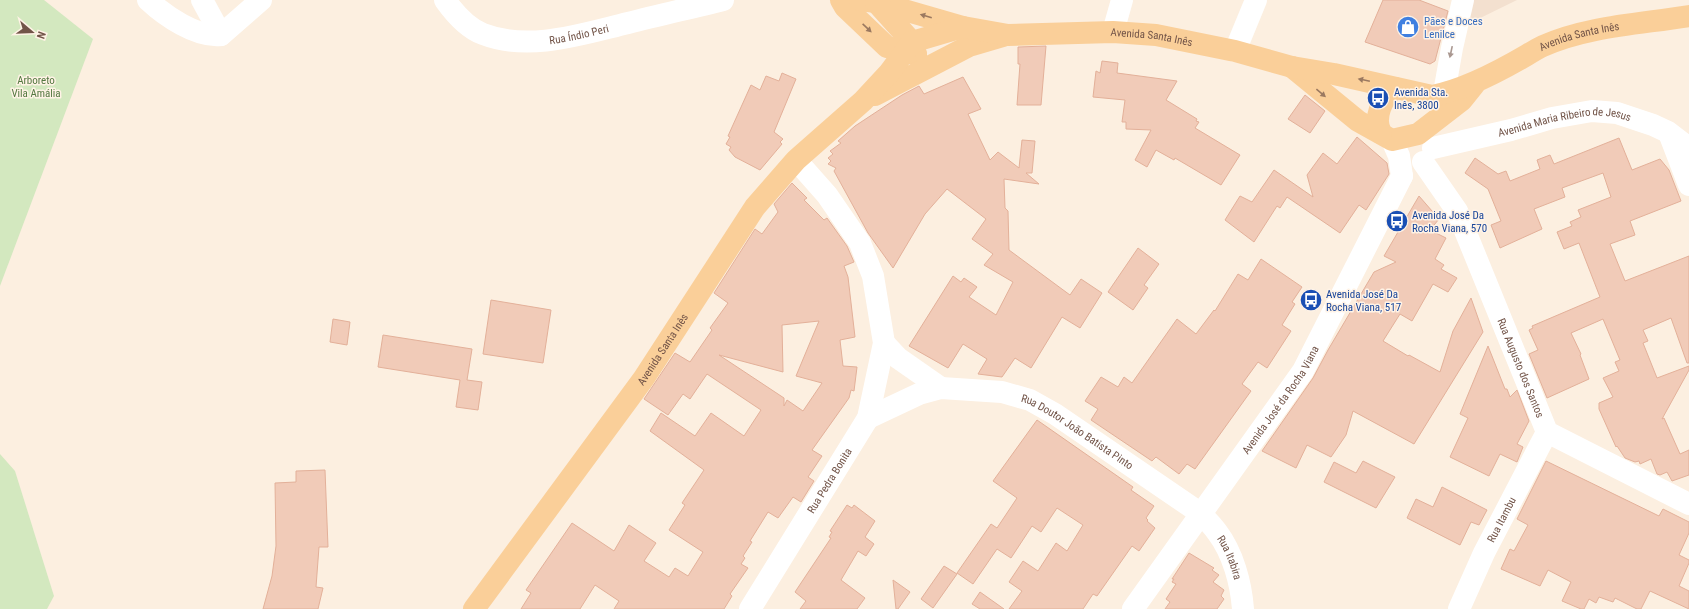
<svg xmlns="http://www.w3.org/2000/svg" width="1689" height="609" font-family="'Roboto Condensed',sans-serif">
<rect width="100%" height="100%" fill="#fcefe0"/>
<path fill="#f3e0cf" d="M1473 0H1517L1466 25Z"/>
<g fill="#d3e8bf">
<path d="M0 0H44L93 39 0 286Z"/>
<path d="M0 454 15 471 54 596 47 609H0Z"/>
</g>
<g fill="#f1cbb8" stroke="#e3b099" fill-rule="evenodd">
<path d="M1383 0H1419L1448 11 1435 61 1430 64 1365 42Z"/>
<path d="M1046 46 1041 105H1017L1020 64H1018V47Z"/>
<path d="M1102 61 1118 63 1117 73 1177 81 1166 100 1197 119 1196 121 1199 122 1195 128 1240 155 1221 185 1175 158 1174 160 1156 150 1147 167 1135 160 1151 130 1126 129V122H1122L1125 100 1093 97 1096 71 1100 73Z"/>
<path d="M782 73 796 79 774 132 783 139 780 142 782 144 760 170 735 157 729 150 731 147 726 144 730 137 728 136 751 85 760 90 766 76 779 81Z"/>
<path d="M963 77 981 109 968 114 990 160 998 152 1019 168 1022 140 1035 141 1032 173H1026L1039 184 1004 179 1005 208 1008 211 1009 250 1070 295 1081 279 1102 293 1080 328 1062 317 1031 368 1015 358 1002 377 978 374 987 359 963 344 948 368 909 346 953 276 961 282 964 278 977 287 969 297 996 315 1013 282 984 265 993 254 972 239 986 219 947 189 925 214 893 268 868 233 834 171 836 168 828 164 831 161 828 158 833 154 830 151 841 143 838 141 855 126 902 95 919 86 924 94Z"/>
<path d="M1305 95 1325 111 1310 133 1288 119Z"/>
<path d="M1357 137 1387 163 1389 174 1366 210 1359 205 1340 233 1287 197 1280 208 1277 206 1254 242 1225 220 1240 196 1252 202 1274 170 1313 197 1307 175 1323 153 1337 164Z"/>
<path d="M1619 138 1632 170 1660 159 1669 170 1681 201 1630 221 1635 235 1610 244 1625 281 1689 256V363H1687L1671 318 1643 330 1648 341 1643 343 1657 378 1689 366V370L1662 419 1664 418 1680 454 1689 450V475L1672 481 1667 472 1660 475 1657 474 1651 459 1640 464 1639 461 1635 462 1625 458 1617 446 1616 447 1599 409V403L1613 397 1603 378 1619 371 1615 362 1620 360 1603 319 1571 333 1581 354 1580 355 1589 379 1547 398 1529 354 1538 350 1529 330 1533 328 1532 326 1600 297 1579 243 1564 249 1557 232 1572 226 1570 222 1581 217 1578 210 1611 197 1603 173 1562 188 1565 197 1534 209 1542 229 1500 248 1491 225 1501 221 1488 189 1465 173 1475 158 1498 174 1506 171 1510 181 1540 169 1537 160 1550 155 1554 164Z"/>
<path d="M792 183 807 198 804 200 824 220 827 218 847 246 854 262 844 266 848 277 855 337 840 340 843 366 857 367 854 391 851 390 849 398 812 450 822 456 808 477 814 481 801 502 793 497 778 518 768 512 750 541 752 542 743 556 745 558 741 564 748 568 730 594 732 596 724 609H614L619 601 595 585 580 609H521L531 593 526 590 572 523 614 551 629 525 656 543 644 561 669 577 675 568 688 576 703 552 669 530 685 505 682 503 704 470 650 431 661 413 695 436 711 413 744 436 761 410 707 374 690 399 683 394 668 415 644 399 675 353 690 362 712 330 710 328 728 303 714 293 755 229 762 234 778 212 774 204ZM819 321 796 376 822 383 803 411 787 400 784 406V398L719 355 783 372 782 325Z"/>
<path d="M1419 196 1439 219 1430 230 1446 238 1435 259 1444 265 1441 269 1457 278 1448 292 1433 284 1412 321 1400 314 1383 341 1408 356 1409 355 1440 372 1453 331 1471 298 1483 332 1414 444 1353 411 1346 435 1331 457 1307 445 1296 468 1262 451 1313 378 1328 350 1374 272 1396 262 1384 256Z"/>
<path d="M1138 248 1159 264 1144 285 1148 288 1133 310 1108 292Z"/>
<path d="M1261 259 1302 287 1292 302 1295 304 1282 325 1291 331 1267 368 1258 362 1242 384 1251 391 1195 469 1187 464 1179 474 1156 457 1152 461 1091 420 1098 409 1085 401 1101 377 1118 387 1124 377 1132 383 1177 319 1196 334 1214 310 1215 311 1238 274 1248 280Z"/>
<path d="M491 300 551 310 543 363 483 354Z"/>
<path d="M333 319 350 322 347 345 330 342Z"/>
<path d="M383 335 472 349 467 380 482 382 478 410 456 407 460 380 378 367Z"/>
<path d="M1488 346 1505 389H1507L1510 397 1517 390 1529 421 1517 444 1523 447 1517 462 1500 454 1489 476 1450 457 1468 418 1460 414Z"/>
<path d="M1037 420 1133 487 1131 490 1154 506 1146 518 1148 520 1147 521 1155 528 1139 551 1132 546 1097 596 1093 594 1083 609H1009L1022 591 1009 582 1023 561 1038 571 1056 543 1067 551 1083 525 1057 508 1041 532 1032 526 1011 558 997 549 973 584 957 573 991 524 997 528 1017 498 993 481Z"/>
<path d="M1363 461 1395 477 1376 508 1324 482 1334 462 1356 473Z"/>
<path d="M1546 461 1659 516 1663 509 1689 522V533L1679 555 1689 560V563L1679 586 1689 591V609L1650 591 1641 609H1637L1615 598 1613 602 1599 597 1596 603 1589 599 1584 609H1581L1562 601 1571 582 1548 570 1540 586 1501 569 1510 549 1514 551 1528 525 1517 519Z"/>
<path d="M325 470 328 547H319L316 587 323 588 318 609H263L272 576 276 546 275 483 296 482V471Z"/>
<path d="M1442 487 1487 510 1479 525 1471 522 1460 545 1407 518 1416 499 1433 507Z"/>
<path d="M847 505 852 508 854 505 875 521 865 537 874 544 866 556 858 551 841 580 865 598 857 609H800L806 601 795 592 831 538 829 537 832 532 830 531Z"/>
<path d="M1189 553 1214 568 1212 570 1219 575 1213 582 1224 590 1221 596 1224 599 1217 609H1165L1170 602 1166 599 1176 584 1172 582 1174 579H1172Z"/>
<path d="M944 566 957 574 933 608 921 599Z"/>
<path d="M893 580 910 592 898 609H896Z"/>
<path d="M980 592 1004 609H980L972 604Z"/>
</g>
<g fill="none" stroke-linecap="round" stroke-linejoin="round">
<g stroke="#fff" stroke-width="22">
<path d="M148 0C165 16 197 38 221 35L261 0"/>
<path d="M202 0 221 35"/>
<path id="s1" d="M445 0C455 14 467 28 483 34 529 52 582 34 628 23 659 15 691 8 723 0"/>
<path d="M1113 32 1122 0"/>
<path d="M1235 51 1256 0"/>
<path d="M1441 110 1452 48 1463 0"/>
<path d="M1669 133 1689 185"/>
<path d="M1392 140 1399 156 1402 176"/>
<path id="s2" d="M1433 148 1511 130 1552 118 1592 111 1617 113 1653 125 1668 132 1689 148"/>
<path id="s3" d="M1423 162 1457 211 1547 432 1689 504"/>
<path d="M884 343 898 358 941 388"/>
<path id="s4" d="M868 418 919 394 941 388 1002 392 1030 400 1055 414 1200 513C1206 519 1212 525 1217 532 1233 553 1241 583 1243 609"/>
<path id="s5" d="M750 609 868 418 884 343 873 276 860 243 827 195 796 160"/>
<path id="s6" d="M1133 609 1303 371 1402 176"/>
<path id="s7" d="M1459 609 1484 553 1547 432"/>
</g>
<g stroke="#facf99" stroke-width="22">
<path d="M841 0 845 7 887 47 905 51 916 55"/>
<path d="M860 0 876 2 963 27"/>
<path d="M876 2 912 42 916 54"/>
<path d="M1292 67 1358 121 1392 140 1418 134 1462 100 1474 85"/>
<path d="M875 95 969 46 1003 36"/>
<path d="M1381 133C1373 117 1382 98 1395 88"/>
<path id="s8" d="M474 609 644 378 755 207 796 160 863 101 889 73 912 42 963 27 1008 35 1113 32 1156 35 1235 51 1292 67 1334 74 1432 96C1464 90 1498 72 1527 55 1532 52 1537 49 1543 46 1588 26 1641 24 1689 16"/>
</g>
</g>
<defs><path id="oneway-solid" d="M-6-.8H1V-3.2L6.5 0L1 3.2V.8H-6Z"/></defs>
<g fill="#9b7960">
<use href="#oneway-solid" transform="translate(926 16) rotate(-164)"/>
<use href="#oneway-solid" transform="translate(867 28) rotate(43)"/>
<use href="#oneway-solid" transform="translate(1364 80) rotate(-168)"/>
<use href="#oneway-solid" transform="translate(1321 93) rotate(40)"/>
</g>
<use fill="#aa9891" href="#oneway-solid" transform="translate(1451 52) rotate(102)"/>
<defs>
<g id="shop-disc" transform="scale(1.15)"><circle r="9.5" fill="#3f7fe0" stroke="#fff3e6"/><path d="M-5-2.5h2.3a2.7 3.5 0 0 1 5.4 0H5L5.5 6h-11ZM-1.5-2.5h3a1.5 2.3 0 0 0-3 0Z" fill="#fff"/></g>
<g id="bus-disc" transform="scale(1.15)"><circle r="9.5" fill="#1a4fb4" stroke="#fff3e6"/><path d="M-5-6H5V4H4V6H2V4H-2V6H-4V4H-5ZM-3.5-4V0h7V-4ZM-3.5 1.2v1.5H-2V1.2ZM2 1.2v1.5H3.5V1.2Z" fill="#fff"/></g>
</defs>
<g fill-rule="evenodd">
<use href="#shop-disc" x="1408" y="27"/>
<use href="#bus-disc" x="1378" y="98"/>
<use href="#bus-disc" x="1397" y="221"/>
<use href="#bus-disc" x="1311" y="300"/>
</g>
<g text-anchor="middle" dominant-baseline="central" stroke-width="3" stroke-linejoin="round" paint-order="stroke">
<g font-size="11" fill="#366cbe" stroke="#fff3e6" text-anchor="start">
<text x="1424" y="21">Pães e Doces<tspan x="1424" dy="13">Lenilce</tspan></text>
</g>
<g font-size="11" fill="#725448" stroke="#fff3e6">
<text stroke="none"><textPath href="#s1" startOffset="149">Rua Índio Peri</textPath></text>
<text stroke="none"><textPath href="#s8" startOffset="962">Avenida Santa Inês</textPath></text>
<text stroke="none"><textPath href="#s8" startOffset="1409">Avenida Santa Inês</textPath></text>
<text stroke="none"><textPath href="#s2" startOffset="135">Avenida Maria Ribeiro de Jesus</textPath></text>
<text stroke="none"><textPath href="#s8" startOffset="321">Avenida Santa Inês</textPath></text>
<text stroke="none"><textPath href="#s3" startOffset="229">Rua Augusto dos Santos</textPath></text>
<text stroke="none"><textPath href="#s6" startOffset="256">Avenida José da Rocha Viana</textPath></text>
<text stroke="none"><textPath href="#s4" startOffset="226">Rua Doutor João Batista Pinto</textPath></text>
<text stroke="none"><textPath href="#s5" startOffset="151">Rua Pedra Bonita</textPath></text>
<text stroke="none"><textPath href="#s7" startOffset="99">Rua Itambu</textPath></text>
<text stroke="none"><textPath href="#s4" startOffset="428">Rua Itabira</textPath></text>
</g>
<g font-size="11" fill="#547841" stroke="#fff3e6">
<text x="36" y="80">Arboreto<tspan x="36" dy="13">Vila Amália</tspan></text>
</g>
<g font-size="11" fill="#164399" stroke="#fff3e6" text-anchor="start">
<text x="1394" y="92">Avenida Sta.<tspan x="1394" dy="13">Inês, 3800</tspan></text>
<text x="1412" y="215">Avenida José Da<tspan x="1412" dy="13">Rocha Viana, 570</tspan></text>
<text x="1326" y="294">Avenida José Da<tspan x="1326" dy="13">Rocha Viana, 517</tspan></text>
</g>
</g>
<g transform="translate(32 32) rotate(109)" stroke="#fff3e6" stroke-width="3" paint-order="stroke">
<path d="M0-3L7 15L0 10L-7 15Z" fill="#725448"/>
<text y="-6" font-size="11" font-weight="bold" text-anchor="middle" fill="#725448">N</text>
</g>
</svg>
